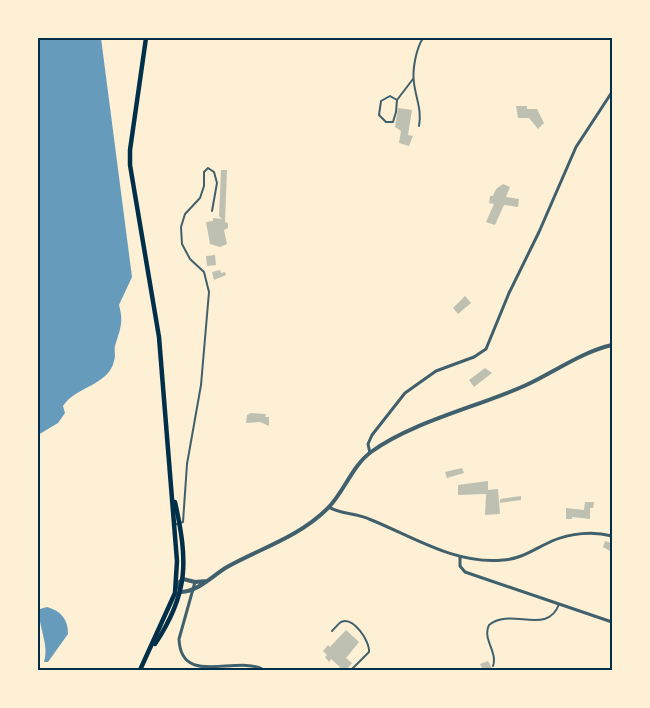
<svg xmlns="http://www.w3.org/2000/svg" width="650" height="708" font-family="Cabin,sans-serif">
<rect width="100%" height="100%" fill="#fdf0d5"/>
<g fill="#669bbc">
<path d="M38 38H101L132 277 119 305C124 323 120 329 115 346 114 351 116 356 114 361 109 385 75 387 63 406L65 413 58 423 38 435Z"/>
<path d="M47 607C61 611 68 619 68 634L48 662H44C50 644 37 626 40 609Z"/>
</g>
<g fill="#bec0b2">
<path d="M516 106H527V109H537L544 123 538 129 529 118H518Z"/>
<path d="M398 108 412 110 408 135 413 136 409 146 399 143 401 131 395 127Z"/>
<path d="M221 170H227L225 222 228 223V228L224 230 227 244 220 247 210 244 206 222 213 221V218L222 219 219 216Z"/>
<path d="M503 184 510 187 506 197 519 199 518 207 504 205 495 225 486 222 494 204 489 203 490 196H493L496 189Z"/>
<path d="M215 255 216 265 207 266 206 256Z"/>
<path d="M220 270 221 273 225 272 226 275 214 280 212 272Z"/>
<path d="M465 296 471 303 458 314 453 308Z"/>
<path d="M485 368 492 373 474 387 469 380Z"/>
<path d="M251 413 266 414 265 417H269V426L260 422 246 423 247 415Z"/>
<path d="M462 468 464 473 447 478 445 472Z"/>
<path d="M488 481V490L498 489 500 514 485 515 486 494 458 495V485Z"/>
<path d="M521 496V500L500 503V499Z"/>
<path d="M585 502H594L593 508H590V519L572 517V519H566V508L584 510Z"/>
<path d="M612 540V552L603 547 605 541 611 543Z"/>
<path d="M346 630 359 642 346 658 352 663 346 670H337L340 667 331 659 329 662 325 657 327 655 323 651 328 645 330 647Z"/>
<path d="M488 661 493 670H483L480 664Z"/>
</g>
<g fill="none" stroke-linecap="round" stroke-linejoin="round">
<g stroke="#3f606c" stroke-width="2">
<path d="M397 100 390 96 381 101 379 115 386 122H393L396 112 397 100 413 79"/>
<path d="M419 126C422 110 416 99 414 83 412 70 416 49 423 38"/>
<path d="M174 525 183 522 187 464 201 385 209 292 204 272 190 259 182 244 181 227 185 214 200 198 204 186V172L208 168 214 172 217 183 212 211"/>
<path d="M332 631C334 629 338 624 341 622 353 616 370 641 369 652L351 670"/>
<path d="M493 666C498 652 482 639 489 625 511 607 548 636 559 604"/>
<path d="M610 670 612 668"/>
</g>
<g stroke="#3f606c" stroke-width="3">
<path d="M370 453 368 444 372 435 405 393 436 371 474 357 486 349 509 293 539 232 576 147 612 92"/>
<path d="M329 507C339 514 357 513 369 519 412 536 455 565 503 560 522 559 536 548 552 541 571 533 593 531 612 536"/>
<path d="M460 557V566L465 572 612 622"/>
<path d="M195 582 179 639C181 688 237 654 264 670"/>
</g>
<path stroke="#3f606c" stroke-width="4" d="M207 581 195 582 183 579 177 584 181 592C199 591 212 576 227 567 261 548 299 537 328 508 344 492 352 466 371 452 412 422 477 407 524 386 553 373 581 352 612 345"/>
<g stroke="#003049" stroke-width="4.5">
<path d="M155 644C189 593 188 561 175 502"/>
<path d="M140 670 175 593 177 561 159 337 130 165V150L146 38"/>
</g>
</g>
<rect width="650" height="708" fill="none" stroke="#fdf0d5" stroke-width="78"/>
<rect x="39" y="39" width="572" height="630" fill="none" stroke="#003049" stroke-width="2"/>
</svg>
